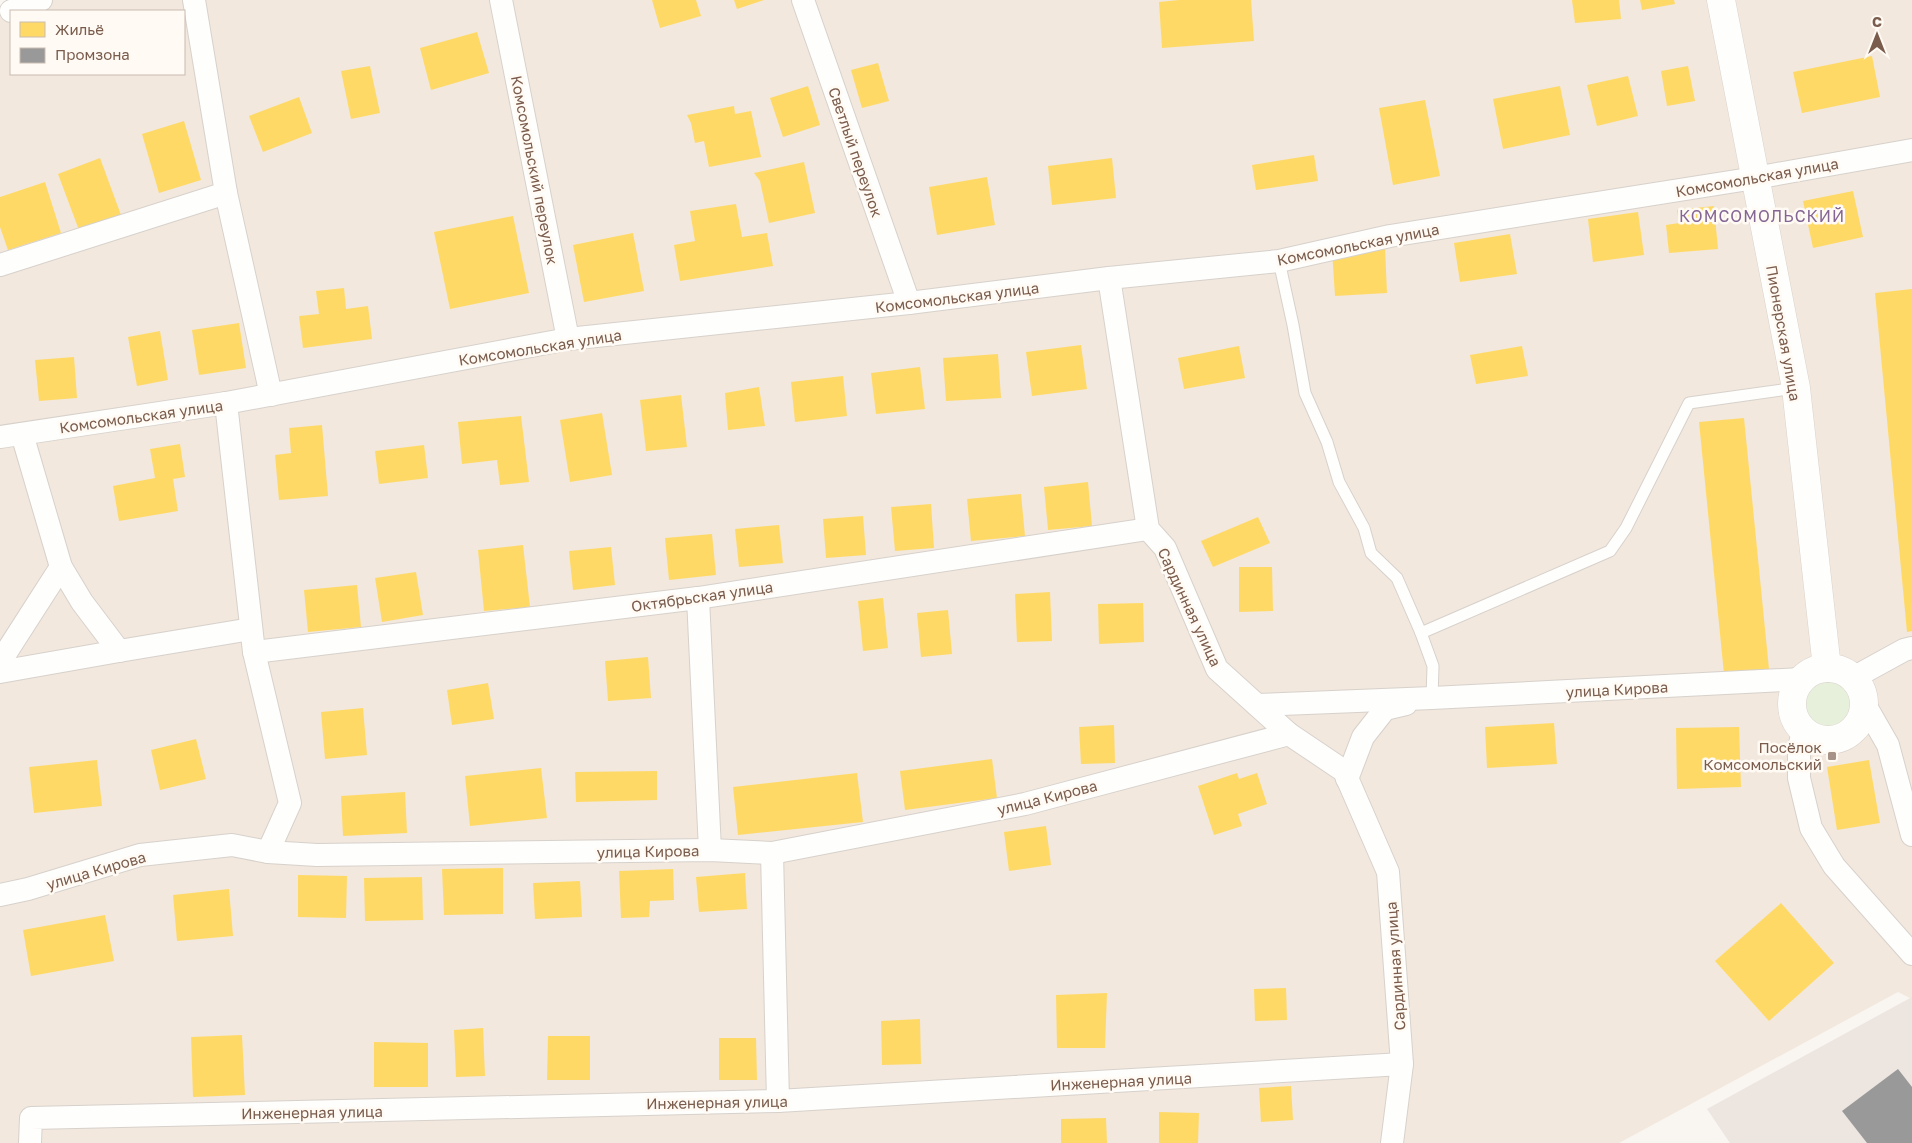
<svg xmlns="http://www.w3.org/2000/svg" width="1912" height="1143" font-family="'Golos Text',sans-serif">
<rect width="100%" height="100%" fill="#f9f5f0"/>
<path fill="#f2e8de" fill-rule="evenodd" d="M43 0H1912V999L1898 992 1619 1143H0V15ZM11 11H184V74H11Z"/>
<path fill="#ede5e0" d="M1912 997V1143H1730L1707 1109Z"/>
<circle fill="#e7f0db" cx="1828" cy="704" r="22"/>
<g fill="#ffd966">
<path d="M652 0H696L701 16 660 28Z"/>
<path d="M734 0H764L737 9Z"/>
<path d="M1179 0H1251L1254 41 1162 48 1159 2Z"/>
<path d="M1572 0H1619L1621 19 1575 23Z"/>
<path d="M1640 0H1674L1675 4 1642 10Z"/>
<path d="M477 32 489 73 431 90 420 48Z"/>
<path d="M1872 56 1880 97 1802 113 1793 72Z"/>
<path d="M878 63 889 101 862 108 851 70Z"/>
<path d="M370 66 380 113 351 119 341 71Z"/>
<path d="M1688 66 1695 101 1667 106 1661 71Z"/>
<path d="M1628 76 1638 116 1597 126 1587 85Z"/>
<path d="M808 86 820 125 783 137 770 98Z"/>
<path d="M1560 86 1570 135 1503 149 1493 99Z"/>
<path d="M299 97 312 133 263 152 249 116Z"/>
<path d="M1425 100 1440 176 1393 185 1379 108Z"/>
<path d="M734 106 735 114 751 111 761 157 709 167 704 141 695 143 691 123 687 115Z"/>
<path d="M184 121 201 180 159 193 142 134Z"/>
<path d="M1314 155 1318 181 1256 190 1252 165Z"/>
<path d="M100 158 121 215 79 230 58 174Z"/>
<path d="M1112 158 1116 198 1052 205 1048 166Z"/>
<path d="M804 162 815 213 769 223 760 181 754 173Z"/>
<path d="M987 177 995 225 937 235 929 187Z"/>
<path d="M45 182 61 233 8 250 0 227V197Z"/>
<path d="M1853 191 1863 237 1813 248 1803 201Z"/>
<path d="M736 204 742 237 767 233 773 266 680 281 674 245 695 241 690 211Z"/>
<path d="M1714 206 1718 249 1669 253 1666 225 1679 223 1677 210Z"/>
<path d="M1638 212 1644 255 1593 262 1588 219Z"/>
<path d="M513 216 529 293 450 309 434 232Z"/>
<path d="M633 233 644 291 584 302 573 245Z"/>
<path d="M1510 234 1517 274 1460 282 1454 243Z"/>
<path d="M1385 248 1387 293 1335 296 1332 250Z"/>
<path d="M344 288 346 309 368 306 372 339 303 348 299 316 319 314 316 291Z"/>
<path d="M1912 289V631L1907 632 1875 293Z"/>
<path d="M239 323 246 368 199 375 192 330Z"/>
<path d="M160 331 168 380 137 386 128 337Z"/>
<path d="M1081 345 1087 389 1032 396 1026 352Z"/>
<path d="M1239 346 1245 378 1184 389 1178 358Z"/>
<path d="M1522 346 1528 376 1476 384 1470 355Z"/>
<path d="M998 354 1001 398 946 401 943 358Z"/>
<path d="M74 357 77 398 39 401 35 360Z"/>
<path d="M920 367 925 409 876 414 871 373Z"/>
<path d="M843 376 847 416 795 422 791 382Z"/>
<path d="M759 387 765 426 728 430 725 393Z"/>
<path d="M681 395 687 447 646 451 640 400Z"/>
<path d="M602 413 612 475 570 482 560 420Z"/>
<path d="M521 416 529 482 500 485 497 460 462 464 458 422Z"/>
<path d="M1744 418 1769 669 1724 674 1699 422Z"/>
<path d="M322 425 328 496 279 500 275 455 291 453 289 428Z"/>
<path d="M180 444 185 477 173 479 178 511 119 521 113 486 155 478 150 449Z"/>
<path d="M424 445 428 478 379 484 375 451Z"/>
<path d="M1088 482 1092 526 1048 530 1044 487Z"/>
<path d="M1021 494 1025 536 971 541 967 499Z"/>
<path d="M931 504 934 548 895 551 891 507Z"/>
<path d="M863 516 866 555 826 558 823 519Z"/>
<path d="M1258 517 1270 543 1213 567 1201 541Z"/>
<path d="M779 525 783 563 739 567 735 529Z"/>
<path d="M712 534 716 575 669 580 665 538Z"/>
<path d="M523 545 530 607 484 611 478 550Z"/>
<path d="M611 547 615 585 573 590 569 551Z"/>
<path d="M1239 567H1272L1273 611 1239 612Z"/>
<path d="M416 572 423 615 382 622 375 578Z"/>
<path d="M357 585 361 627 308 632 304 590Z"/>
<path d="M1050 592 1052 641 1017 642 1015 594Z"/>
<path d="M883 598 888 648 863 651 858 601Z"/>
<path d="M1143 603 1144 642 1099 644 1098 604Z"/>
<path d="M948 610 952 654 921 657 917 613Z"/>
<path d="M648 657 651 698 608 701 605 661Z"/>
<path d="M488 683 494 719 452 725 447 690Z"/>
<path d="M363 708 367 755 325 759 321 712Z"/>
<path d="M1554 723 1557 764 1487 768 1485 727Z"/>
<path d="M1114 725 1115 763 1081 764 1079 727Z"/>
<path d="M1739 727 1741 787 1677 789 1676 728Z"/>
<path d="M196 739 206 779 160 790 151 750Z"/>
<path d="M992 759 997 798 905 810 900 771Z"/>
<path d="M97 760 102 806 34 813 29 767Z"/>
<path d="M1869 760 1880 823 1837 830 1827 767Z"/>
<path d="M541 768 547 818 470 826 465 776Z"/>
<path d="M657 771V800L576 802 575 772Z"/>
<path d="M857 773 863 822 738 835 733 787Z"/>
<path d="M1237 773 1239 779 1257 773 1267 804 1238 814 1242 826 1214 835 1198 786Z"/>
<path d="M405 792 407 833 343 836 341 796Z"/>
<path d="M1046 826 1051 865 1009 871 1004 832Z"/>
<path d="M503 868V914L444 915 442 869Z"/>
<path d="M673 869 674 900 650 901 649 917 621 918 619 871Z"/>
<path d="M745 873 747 909 699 912 696 877Z"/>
<path d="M298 875 347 876 346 918 298 917Z"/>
<path d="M422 877 423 920 365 921 364 878Z"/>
<path d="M580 881 582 917 535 919 533 883Z"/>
<path d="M229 889 233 936 177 941 173 895Z"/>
<path d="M1781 903 1834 963 1769 1021 1715 961Z"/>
<path d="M105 915 114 961 31 976 23 930Z"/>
<path d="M1286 988 1287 1020 1255 1021 1254 989Z"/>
<path d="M1107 993 1105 1048H1057L1056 995Z"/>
<path d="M920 1019 921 1064 882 1065 881 1021Z"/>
<path d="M483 1028 485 1076 456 1077 454 1030Z"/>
<path d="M242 1035 245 1095 193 1097 191 1037Z"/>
<path d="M548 1036H590V1080H547Z"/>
<path d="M719 1038H756L757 1080H719Z"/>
<path d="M374 1042 428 1043V1087H374Z"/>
<path d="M1291 1086 1293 1120 1261 1122 1259 1088Z"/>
<path d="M1159 1112 1199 1113 1198 1143H1159Z"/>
<path d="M1106 1118 1107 1143H1061V1119Z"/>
</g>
<path fill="#999" d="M1898 1069 1912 1087V1143H1867L1842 1111Z"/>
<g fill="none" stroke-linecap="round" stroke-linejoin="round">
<g stroke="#d7d1cb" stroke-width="13">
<g id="lane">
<path d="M1279 261 1293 325 1305 393 1327 442 1339 482 1364 528 1371 553 1397 578 1421 633 1433 666 1432 698"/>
<path d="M1421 633 1610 551 1626 528 1689 403 1796 388"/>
</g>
</g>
<g stroke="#d7d1cb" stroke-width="24">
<g id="street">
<path d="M501 0 568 339"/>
<path d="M803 0 909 303"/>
<path d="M11 11 41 0"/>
<path d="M226 193 271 395"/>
<path d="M0 265 226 193 194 0"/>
<path d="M1109 278 1148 529 1165 548 1217 669 1289 734 1344 771 1388 872 1402 1064 1392 1143"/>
<path d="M226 403 254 652 290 803 268 852"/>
<path d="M0 437 226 403 568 339 909 303 1109 278 1279 261 1390 236 1755 178 1912 150"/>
<path d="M698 598 710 850"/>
<path d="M119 651 251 629"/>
<path d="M254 652 698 598 1148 529"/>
<path d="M0 662 61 567"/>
<path d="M0 672 119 651 82 602 61 567 22 434"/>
<path d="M1853 678 1904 650 1912 648"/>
<path d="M1864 703 1888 745 1912 835"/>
<path d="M1257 705 1432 698 1802 679"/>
<path d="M1803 731 1799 748V778L1811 828 1834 866 1912 954"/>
<path d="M1347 779 1363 737 1385 709 1406 704"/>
<path d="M772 853 778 1101"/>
<path d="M0 895 28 889 140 855 232 845 268 852 317 855 710 850 772 853 1025 804 1289 734"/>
<path d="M30 1143 31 1118 778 1101 1402 1064"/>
</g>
</g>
<g stroke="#d9d2cb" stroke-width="29">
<g id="secondary">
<path d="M1721 0 1796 388 1827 668"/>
<circle cx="1828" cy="704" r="36"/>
</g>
</g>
<use href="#lane" stroke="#fefefd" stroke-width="11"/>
<use href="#street" stroke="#fefefd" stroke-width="22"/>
<use href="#secondary" stroke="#fefefd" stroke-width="28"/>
</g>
<rect fill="#a69286" stroke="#fffaf3" stroke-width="2" x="1827" y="751" width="10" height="10" rx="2.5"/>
<g text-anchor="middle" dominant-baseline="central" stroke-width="5" stroke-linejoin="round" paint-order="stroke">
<g font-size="15" fill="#7a5c4d" stroke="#fffaf3">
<text transform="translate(856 152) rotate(71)">Светлый переулок</text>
<text transform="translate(535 170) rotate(79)">Комсомольский переулок</text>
<text transform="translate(1757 177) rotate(-10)">Комсомольская улица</text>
<text transform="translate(1358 244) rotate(-11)">Комсомольская улица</text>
<text transform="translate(957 297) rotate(-7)">Комсомольская улица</text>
<text transform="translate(1784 333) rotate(80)">Пионерская улица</text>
<text transform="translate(540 347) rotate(-9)">Комсомольская улица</text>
<text transform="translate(141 416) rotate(-8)">Комсомольская улица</text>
<text transform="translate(702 596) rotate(-8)">Октябрьская улица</text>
<text transform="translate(1190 607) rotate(65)">Сардинная улица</text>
<text transform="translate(1617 689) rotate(-3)">улица Кирова</text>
<text transform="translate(1047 797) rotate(-14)">улица Кирова</text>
<text transform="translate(648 851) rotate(-1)">улица Кирова</text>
<text transform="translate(96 870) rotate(-16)">улица Кирова</text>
<text transform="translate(1395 966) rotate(-94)">Сардинная улица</text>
<text transform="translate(1121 1081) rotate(-3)">Инженерная улица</text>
<text transform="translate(717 1102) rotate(-1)">Инженерная улица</text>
<text transform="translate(312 1112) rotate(-1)">Инженерная улица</text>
</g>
<g font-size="15" fill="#7a5c4d" stroke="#fffaf3" text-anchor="end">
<text x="1822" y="747">Посёлок<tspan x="1822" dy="17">Комсомольский</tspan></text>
</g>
<g font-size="16" letter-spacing="1" fill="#846695" stroke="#fffaf3">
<text x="1762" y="216">КОМСОМОЛЬСКИЙ</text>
</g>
</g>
<rect x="10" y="10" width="175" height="65" fill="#fffaf3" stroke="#cabbb1"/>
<rect x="20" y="22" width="25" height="15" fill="#ffd966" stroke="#cabbb1"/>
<text x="55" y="35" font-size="15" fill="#7a5c4d">Жильё</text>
<rect x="20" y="48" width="25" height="15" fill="#999999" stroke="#cabbb1"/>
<text x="55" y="60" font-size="15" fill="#7a5c4d">Промзона</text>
<g transform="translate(1877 35)" stroke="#fffaf3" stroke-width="4" paint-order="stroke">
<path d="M0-4L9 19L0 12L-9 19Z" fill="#7a5c4d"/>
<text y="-8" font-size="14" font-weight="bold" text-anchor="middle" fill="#7a5c4d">С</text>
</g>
</svg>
